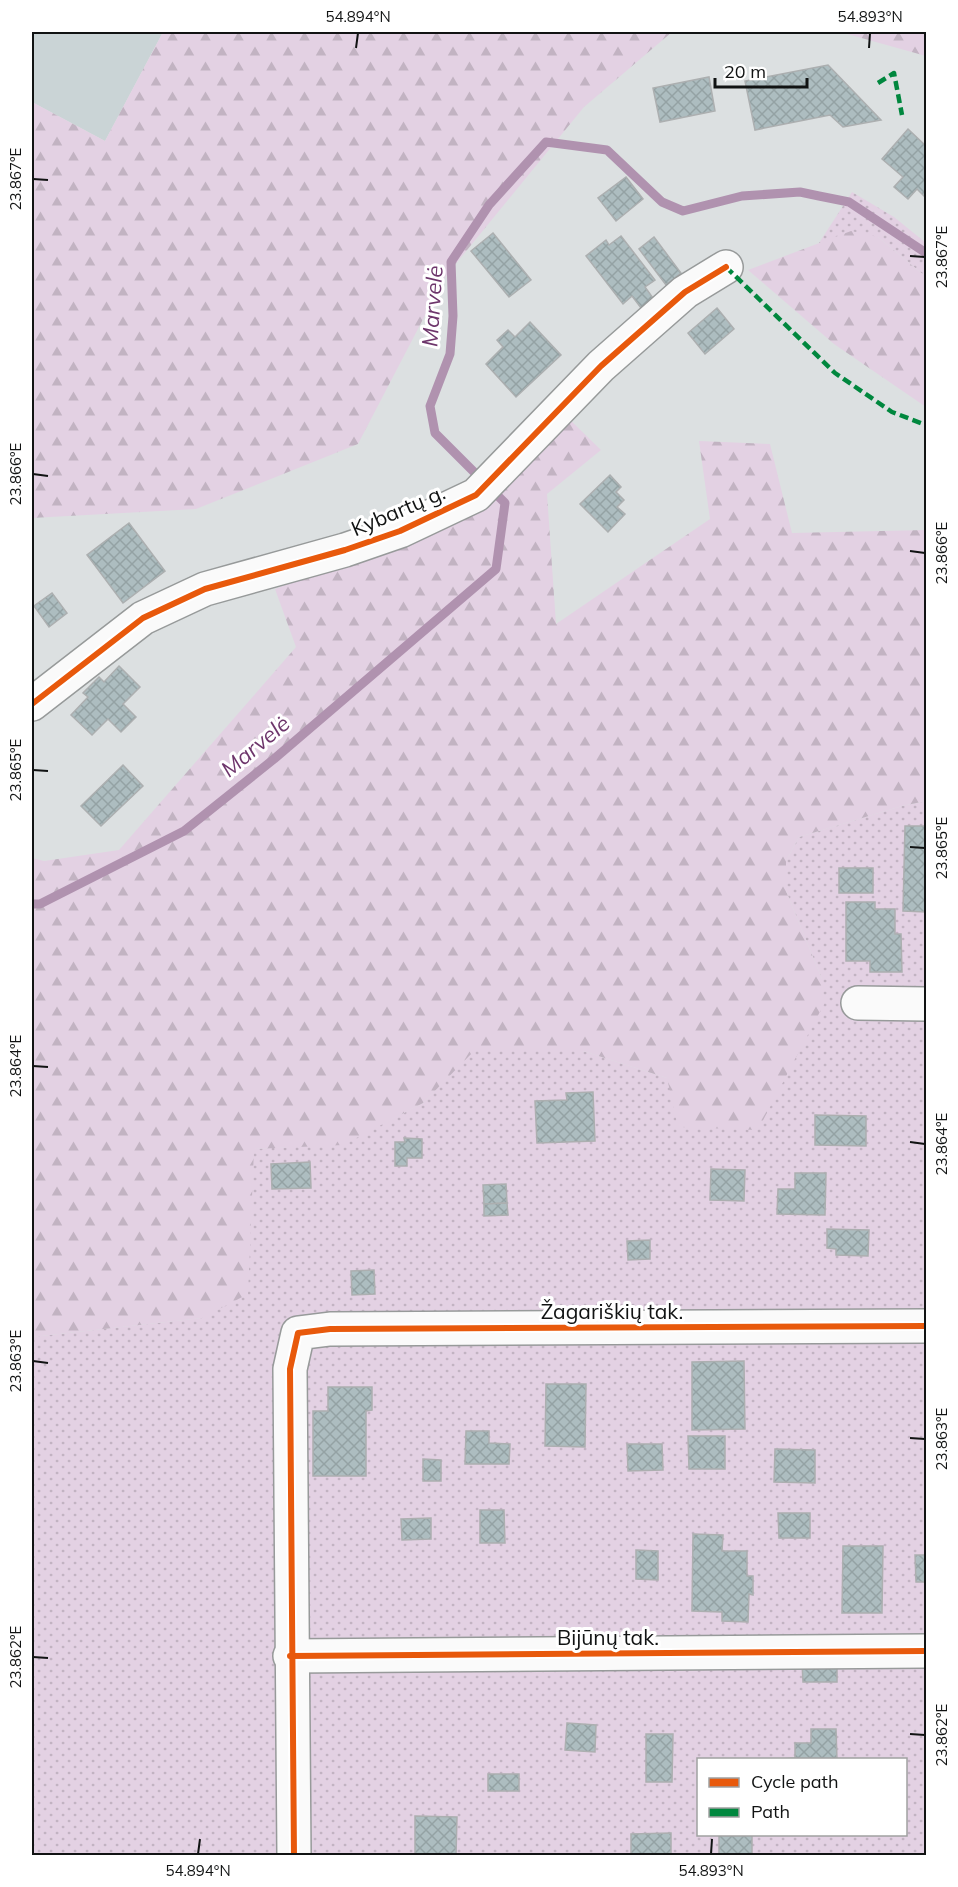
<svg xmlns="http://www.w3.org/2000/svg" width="958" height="1887" font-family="Mulish,sans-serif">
<defs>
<pattern id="grass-dots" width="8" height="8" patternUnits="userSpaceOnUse" patternTransform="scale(1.5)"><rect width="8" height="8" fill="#e3d1e3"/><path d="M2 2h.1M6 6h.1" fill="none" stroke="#c2b3c2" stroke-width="1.8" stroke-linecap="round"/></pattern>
<pattern id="forest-firs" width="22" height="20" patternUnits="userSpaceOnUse" patternTransform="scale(1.5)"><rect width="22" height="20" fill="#e3d1e3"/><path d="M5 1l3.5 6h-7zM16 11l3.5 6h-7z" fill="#c2b3c2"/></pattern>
<pattern id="building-cross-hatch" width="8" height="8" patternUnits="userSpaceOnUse" patternTransform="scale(1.5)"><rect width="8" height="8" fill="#adbdc0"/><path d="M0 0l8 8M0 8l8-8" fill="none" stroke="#94a2a4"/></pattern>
</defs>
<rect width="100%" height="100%" fill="#dce0e1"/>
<path fill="#cad4d6" d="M32 32H163L105 141 32 102Z"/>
<g fill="url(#grass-dots)" fill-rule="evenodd">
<path d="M852 192 894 217 926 243V277L878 237 819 243Z"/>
<path d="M926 801V1855H32V1337L202 1318 254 1149 343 1144 423 1103 474 1050 583 1051 667 1078 822 979 786 891V861L799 837 902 806ZM698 1760H906V1834H698Z"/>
</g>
<g fill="url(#forest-firs)">
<path d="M163 32H672L584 107 445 277 358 444 196 509 32 518V102L105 141Z"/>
<path d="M840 32H926V56Z"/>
<path d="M851 231 878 237 926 277V407L834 344 748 270Z"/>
<path d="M565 415 601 450 547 494 556 624 710 519 699 441 770 444 792 533 926 530V801L902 806 799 837 786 861V891L822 979 824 1004 758 1130 678 1127 667 1078 583 1051H474L423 1103 343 1145 254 1149 248 1294 202 1318 32 1337V858L44 861 119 850 296 647 275 589 452 520Z"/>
</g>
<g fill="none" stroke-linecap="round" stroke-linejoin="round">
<path stroke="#b092af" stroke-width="9" d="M32 904H40L184 831 274 759 496 569 505 503 435 433 430 406 450 354 453 316 451 262 489 205 546 142 607 150 662 202 683 211 742 196 800 192 819 196 849 202 926 253"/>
</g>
<g fill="url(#building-cross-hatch)" stroke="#acafb0" stroke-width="1.5">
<path d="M828 65 881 120 843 127 830 115 755 130 745 81Z"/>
<path d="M709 77 715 111 660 122 653 88Z"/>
<path d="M908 129 926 146V198L917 189 908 199 894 187 903 177 882 159Z"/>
<path d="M626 177 643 199 616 221 598 198Z"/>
<path d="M493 233 531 280 509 297 471 251Z"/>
<path d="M621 236 655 280 645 287 653 298 641 308 632 296 623 304 586 256 606 240 609 245Z"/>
<path d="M654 237 681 273 666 285 639 249Z"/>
<path d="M717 308 734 329 705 354 688 333Z"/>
<path d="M530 322 561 355 516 397 486 364 503 347 497 340 508 330 515 337Z"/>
<path d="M610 475 621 487 616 492 624 500 617 507 625 514 608 532 580 504Z"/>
<path d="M129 523 165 571 123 603 87 555Z"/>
<path d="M52 593 67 613 49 627 34 606Z"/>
<path d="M119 666 140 687 123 704 136 717 121 732 108 719 92 735 71 715 88 697 83 693 99 677 104 682Z"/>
<path d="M123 765 143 786 101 826 81 806Z"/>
<path d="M905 826H926V912L903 911Z"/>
<rect x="839" y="868" width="34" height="25"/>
<path d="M846 902H875V909H895V934H901L902 972H870V961H846Z"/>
<path d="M593 1092 595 1141 537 1143 535 1101 567 1100 566 1093Z"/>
<path d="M815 1115 866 1116V1146L815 1145Z"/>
<path d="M404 1138 422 1139V1158H407V1166H395V1142H405Z"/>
<path d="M310 1162 311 1188 272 1189 271 1164Z"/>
<path d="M711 1169 745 1170 744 1201 710 1200Z"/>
<path d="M795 1173H826L825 1215 777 1214 778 1189H795Z"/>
<path d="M506 1184 507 1203 484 1204 483 1185Z"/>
<path d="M507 1203 508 1215 484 1216V1204Z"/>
<path d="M827 1229 869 1230 868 1256 836 1255V1249L827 1248Z"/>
<path d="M650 1240V1259L628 1260 627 1241Z"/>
<path d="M374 1270 375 1294 352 1295 351 1271Z"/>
<path d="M744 1361 745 1429 692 1430V1362Z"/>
<path d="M546 1384H586L585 1447 545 1446Z"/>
<path d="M328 1387H372V1410L366 1411V1476H313V1411H328Z"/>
<path d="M466 1431H489V1443L510 1444 509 1464H465Z"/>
<path d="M688 1436H725V1469H689Z"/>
<path d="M627 1444H662L663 1470 628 1471Z"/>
<path d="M775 1449 815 1450V1483L774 1482Z"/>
<path d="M423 1459 441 1460V1481H423Z"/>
<path d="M480 1510H504L505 1543H480Z"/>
<path d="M778 1513H810V1538H779Z"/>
<path d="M431 1518V1539L402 1540 401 1519Z"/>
<path d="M693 1534 723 1535 722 1551H747V1576H753V1595L749 1594 748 1622 722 1621V1612L692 1611Z"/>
<path d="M843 1546H883L882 1613H842Z"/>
<path d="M636 1550 658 1551V1580L636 1579Z"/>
<path d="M915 1555H926V1582H916Z"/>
<path d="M837 1662V1682H803L802 1663Z"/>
<path d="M567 1723 596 1725 595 1752 565 1750Z"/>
<path d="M811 1729H836L837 1760H766L795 1758V1743H811Z"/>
<path d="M646 1734H673L672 1782H646Z"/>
<rect x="488" y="1774" width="31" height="17"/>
<path d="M415 1816 457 1817 456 1856H415Z"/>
<path d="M671 1833V1856H631V1834Z"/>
<rect x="719" y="1834" width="33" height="22"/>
</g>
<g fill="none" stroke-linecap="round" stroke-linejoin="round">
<g stroke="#979a9a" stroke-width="36">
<g id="minor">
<path d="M32 704 143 618 205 589 345 550 400 531 476 495 601 366 685 292 726 267"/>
<path d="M858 1003 926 1004"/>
<path d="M290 1656 926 1651"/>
<path d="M294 1856 290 1369 298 1333 330 1329 926 1326"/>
</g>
</g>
<use href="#minor" stroke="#fafafa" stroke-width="33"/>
<g stroke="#00873e" stroke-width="4.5" stroke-dasharray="9 4.5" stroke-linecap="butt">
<path d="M878 83 894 73 902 115"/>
<path d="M726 267 835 373 892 412 926 425"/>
</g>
<g stroke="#fff" stroke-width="10">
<g id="cycleway">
<path d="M32 704 143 618 205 589 345 550 400 531 476 495 601 366 685 292 726 267"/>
<path d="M290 1656 926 1651"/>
<path d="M294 1856 290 1369 298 1333 330 1329 926 1326"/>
</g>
</g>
<use href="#cycleway" stroke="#e8590c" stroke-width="6"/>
</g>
<path fill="none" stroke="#111313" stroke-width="2" d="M356 48 358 33M869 48 870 33M33 179 48 180M910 256 925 257M33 474 48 476M910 551 925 553M33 770 48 771M910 847 925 848M33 1066 48 1067M910 1142 925 1144M33 1361 48 1363M910 1438 925 1439M33 1657 48 1658M910 1734 925 1735M198 1854 200 1839M711 1854 712 1839"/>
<g text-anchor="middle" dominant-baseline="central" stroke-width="6" stroke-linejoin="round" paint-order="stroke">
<g font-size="21" fill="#111313" stroke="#fff">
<text transform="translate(398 510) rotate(-23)">Kybartų g.</text>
<text x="612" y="1311">Žagariškių tak.</text>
<text x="608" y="1637">Bijūnų tak.</text>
</g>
<g font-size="22" font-style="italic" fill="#6d356b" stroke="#fff">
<text transform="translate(432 306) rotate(-86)">Marvelė</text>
<text transform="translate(255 746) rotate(-40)">Marvelė</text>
</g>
</g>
<rect width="958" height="1887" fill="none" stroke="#ffffff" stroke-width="66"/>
<rect x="697" y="1758" width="210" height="78" fill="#ffffff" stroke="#a0a1a1" stroke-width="1.5"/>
<rect x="709" y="1778" width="30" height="9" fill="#e8590c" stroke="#a0a1a1" stroke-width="1.5"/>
<text x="751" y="1788" font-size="18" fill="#111313">Cycle path</text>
<rect x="709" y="1808" width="30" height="9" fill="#00873e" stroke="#a0a1a1" stroke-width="1.5"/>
<text x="751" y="1818" font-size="18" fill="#111313">Path</text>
<path d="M715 78v9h92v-9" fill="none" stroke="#111313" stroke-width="3"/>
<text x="724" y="78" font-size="18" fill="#111313" stroke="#ffffff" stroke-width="4.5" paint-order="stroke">20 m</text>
<rect x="33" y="33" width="892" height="1821" fill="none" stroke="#111313" stroke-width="2"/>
<g font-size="15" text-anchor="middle" fill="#111313">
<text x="358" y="22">54.894°N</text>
<text x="870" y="22">54.893°N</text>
<text transform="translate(16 179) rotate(-90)" y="5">23.867°E</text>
<text transform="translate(942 257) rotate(-90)" y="5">23.867°E</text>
<text transform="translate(16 474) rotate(-90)" y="5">23.866°E</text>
<text transform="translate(942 553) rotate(-90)" y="5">23.866°E</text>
<text transform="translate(16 770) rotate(-90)" y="5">23.865°E</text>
<text transform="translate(942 848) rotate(-90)" y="5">23.865°E</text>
<text transform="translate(16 1066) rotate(-90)" y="5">23.864°E</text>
<text transform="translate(942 1144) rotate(-90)" y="5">23.864°E</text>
<text transform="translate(16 1361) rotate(-90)" y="5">23.863°E</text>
<text transform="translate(942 1439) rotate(-90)" y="5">23.863°E</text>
<text transform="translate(16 1657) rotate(-90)" y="5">23.862°E</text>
<text transform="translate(942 1735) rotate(-90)" y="5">23.862°E</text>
<text x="198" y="1876">54.894°N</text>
<text x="711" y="1876">54.893°N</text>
</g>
</svg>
